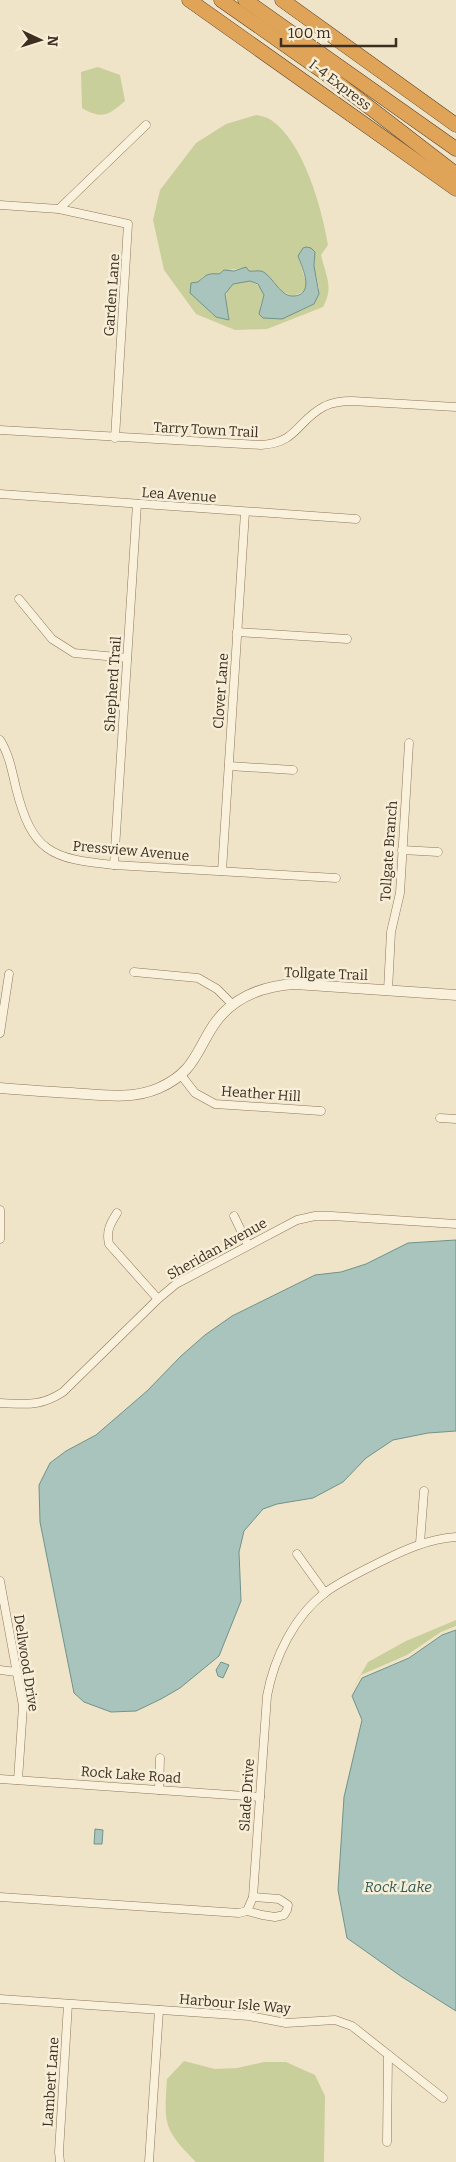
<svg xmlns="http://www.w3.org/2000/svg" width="456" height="2162" font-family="Bitter,serif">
<rect width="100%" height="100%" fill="#f0e4c8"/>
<g fill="#c9cf9b" fill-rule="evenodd">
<path d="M98 67 120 75 125 101C109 115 102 120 82 108L81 72Z"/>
<path d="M256 115C261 116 267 117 271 120 303 141 322 208 328 245L321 255C326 276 334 287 323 307L267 329 235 330 196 314 164 270 153 220 160 190 196 143 226 124ZM298 256 315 260 314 266 319 288 309 307 298 311 260 307 264 295 261 287 250 281C245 283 239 281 234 283 220 290 229 308 229 320L216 317 210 312 191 283H198L203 276 219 274 221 271 243 268 249 271H260L265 273 283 292 293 296 305 291 307 286Z"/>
<path d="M456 1620V1626L441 1632 407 1655 361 1675 350 1693 368 1662 406 1641Z"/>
<path d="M184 2061 215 2069 237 2068 264 2062H286L315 2075 325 2096 324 2162H196C163 2129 164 2124 167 2079Z"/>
</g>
<g fill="#a9c4bc" stroke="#6f938a">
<path d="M306 247 311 248 315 252 314 266 319 294 314 304 282 319 263 318 259 314 264 295 258 284 250 281 233 284 225 294 229 320 216 317 190 293 191 283 198 282C206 275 207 273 219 274L224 270 234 271 246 267 249 271C254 272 260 269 265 273 272 278 276 287 284 293 288 296 293 297 299 295 313 289 302 267 298 256L303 248Z"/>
<path d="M456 1240V1431L428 1433 393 1440 366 1458 343 1482 313 1498 277 1504 263 1509 244 1531 239 1552 241 1601 219 1656 180 1688 161 1699 136 1711 111 1712 84 1702 74 1693 40 1522 39 1485 50 1463 66 1451 96 1435 147 1391 181 1356 205 1335 232 1316 315 1275 341 1272 366 1264 408 1243Z"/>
<path d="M456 1630V2011L402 1977 347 1938 338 1890 344 1797 362 1720 352 1696 362 1678 409 1658 442 1635Z"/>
<path d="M221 1662 229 1665 223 1678 218 1676 216 1670Z"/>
<path d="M95 1829 103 1830 102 1844H94Z"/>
</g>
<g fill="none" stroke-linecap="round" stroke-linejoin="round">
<g stroke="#8d765c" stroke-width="9">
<g id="minor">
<path d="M0 205 59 209 128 224 115 438"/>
<path d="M59 209 146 125"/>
<path d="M0 430 261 445C298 443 297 420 325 406 334 402 343 401 352 401L456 407"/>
<path d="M0 494 356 519"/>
<path d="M19 599 52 639 74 653 127 658"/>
<path d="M237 632 347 639"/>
<path d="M0 740C9 754 12 771 16 788 32 852 51 859 114 865L336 878"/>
<path d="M229 766 293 770"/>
<path d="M402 850 438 852"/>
<path d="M114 865 137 504"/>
<path d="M222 871 245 512"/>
<path d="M134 972 198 978 217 989 233 1005"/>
<path d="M388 990 391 932 400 893 409 743"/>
<path d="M0 1033 9 974"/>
<path d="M181 1075 195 1093 215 1104 321 1111"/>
<path d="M440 1118 456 1119"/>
<path d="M0 1210V1239"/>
<path d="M117 1213C110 1224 106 1231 109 1244L158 1299"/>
<path d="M234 1216 248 1245"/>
<path d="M0 1403C26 1404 40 1407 63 1392L158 1299 176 1284 297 1220 315 1216H332L456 1224"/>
<path d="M420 1543 424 1491"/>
<path d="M297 1554 325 1593"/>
<path d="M0 1581 23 1706 18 1780"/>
<path d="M0 1670 16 1672"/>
<path d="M0 1779 260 1797"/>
<path d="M159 1790 160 1758"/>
<path d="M0 1897 239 1913 247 1911 253 1897 267 1696C274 1658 294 1616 326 1592 343 1580 362 1571 380 1562 404 1550 428 1539 456 1537"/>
<path d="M247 1911 262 1915 275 1917 284 1915 287 1910 288 1905 279 1899 253 1897"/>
<path d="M0 1999 249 2016 286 2023 335 2020 352 2026 443 2098"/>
<path d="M387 2142 388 2055"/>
<path d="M60 2162 59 2152 68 2004"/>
<path d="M149 2162 159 2010"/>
</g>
</g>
<g stroke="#8d765c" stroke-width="11">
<path id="tertiary" d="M0 1088C24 1090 48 1092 72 1093 102 1095 132 1100 159 1088 193 1073 195 1054 213 1026 231 998 262 986 295 984L456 995"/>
</g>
<g stroke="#5b4430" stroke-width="15">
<g id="motorway">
<path d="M189 0 456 189"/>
<path d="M221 0 325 73 456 174"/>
<path d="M245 0 456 149"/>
<path d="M282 0 456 125"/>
</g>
</g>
<use href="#minor" stroke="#faf1dc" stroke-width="8"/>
<use href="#tertiary" stroke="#faf1dc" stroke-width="10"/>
<use href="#motorway" stroke="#e0a458" stroke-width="14"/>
</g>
<g text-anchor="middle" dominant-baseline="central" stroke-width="5" stroke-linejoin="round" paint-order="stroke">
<g font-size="14" fill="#3d2e20" stroke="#f7eed8">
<text transform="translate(340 85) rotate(37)">I-4 Express</text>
<text transform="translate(112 295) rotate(-86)">Garden Lane</text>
<text transform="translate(206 430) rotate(3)">Tarry Town Trail</text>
<text transform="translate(179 495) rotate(4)">Lea Avenue</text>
<text transform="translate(113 684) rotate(-86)">Shepherd Trail</text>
<text transform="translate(221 691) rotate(-86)">Clover Lane</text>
<text transform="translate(131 851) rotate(5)">Pressview Avenue</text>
<text transform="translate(389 851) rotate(-86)">Tollgate Branch</text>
<text transform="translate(326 974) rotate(2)">Tollgate Trail</text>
<text transform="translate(261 1094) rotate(4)">Heather Hill</text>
<text transform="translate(217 1249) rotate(-29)">Sheridan Avenue</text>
<text transform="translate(26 1663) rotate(81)">Dellwood Drive</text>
<text transform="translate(131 1775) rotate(4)">Rock Lake Road</text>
<text transform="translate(247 1795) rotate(-86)">Slade Drive</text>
<text transform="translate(235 2004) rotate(5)">Harbour Isle Way</text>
<text transform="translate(51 2082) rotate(-86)">Lambert Lane</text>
</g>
<g font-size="15" font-style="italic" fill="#2f5d5a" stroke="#f7eed8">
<text x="398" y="1887">Rock Lake</text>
</g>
</g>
<g transform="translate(40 40) rotate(94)" stroke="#f7eed8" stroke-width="4" paint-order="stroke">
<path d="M0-4L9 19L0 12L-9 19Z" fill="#3d2e20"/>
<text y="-8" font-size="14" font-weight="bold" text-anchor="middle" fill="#3d2e20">N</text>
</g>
<path d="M281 38v8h115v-8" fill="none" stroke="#3d2e20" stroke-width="2.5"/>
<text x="288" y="38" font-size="15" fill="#3d2e20" stroke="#f7eed8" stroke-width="4" paint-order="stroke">100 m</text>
</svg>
